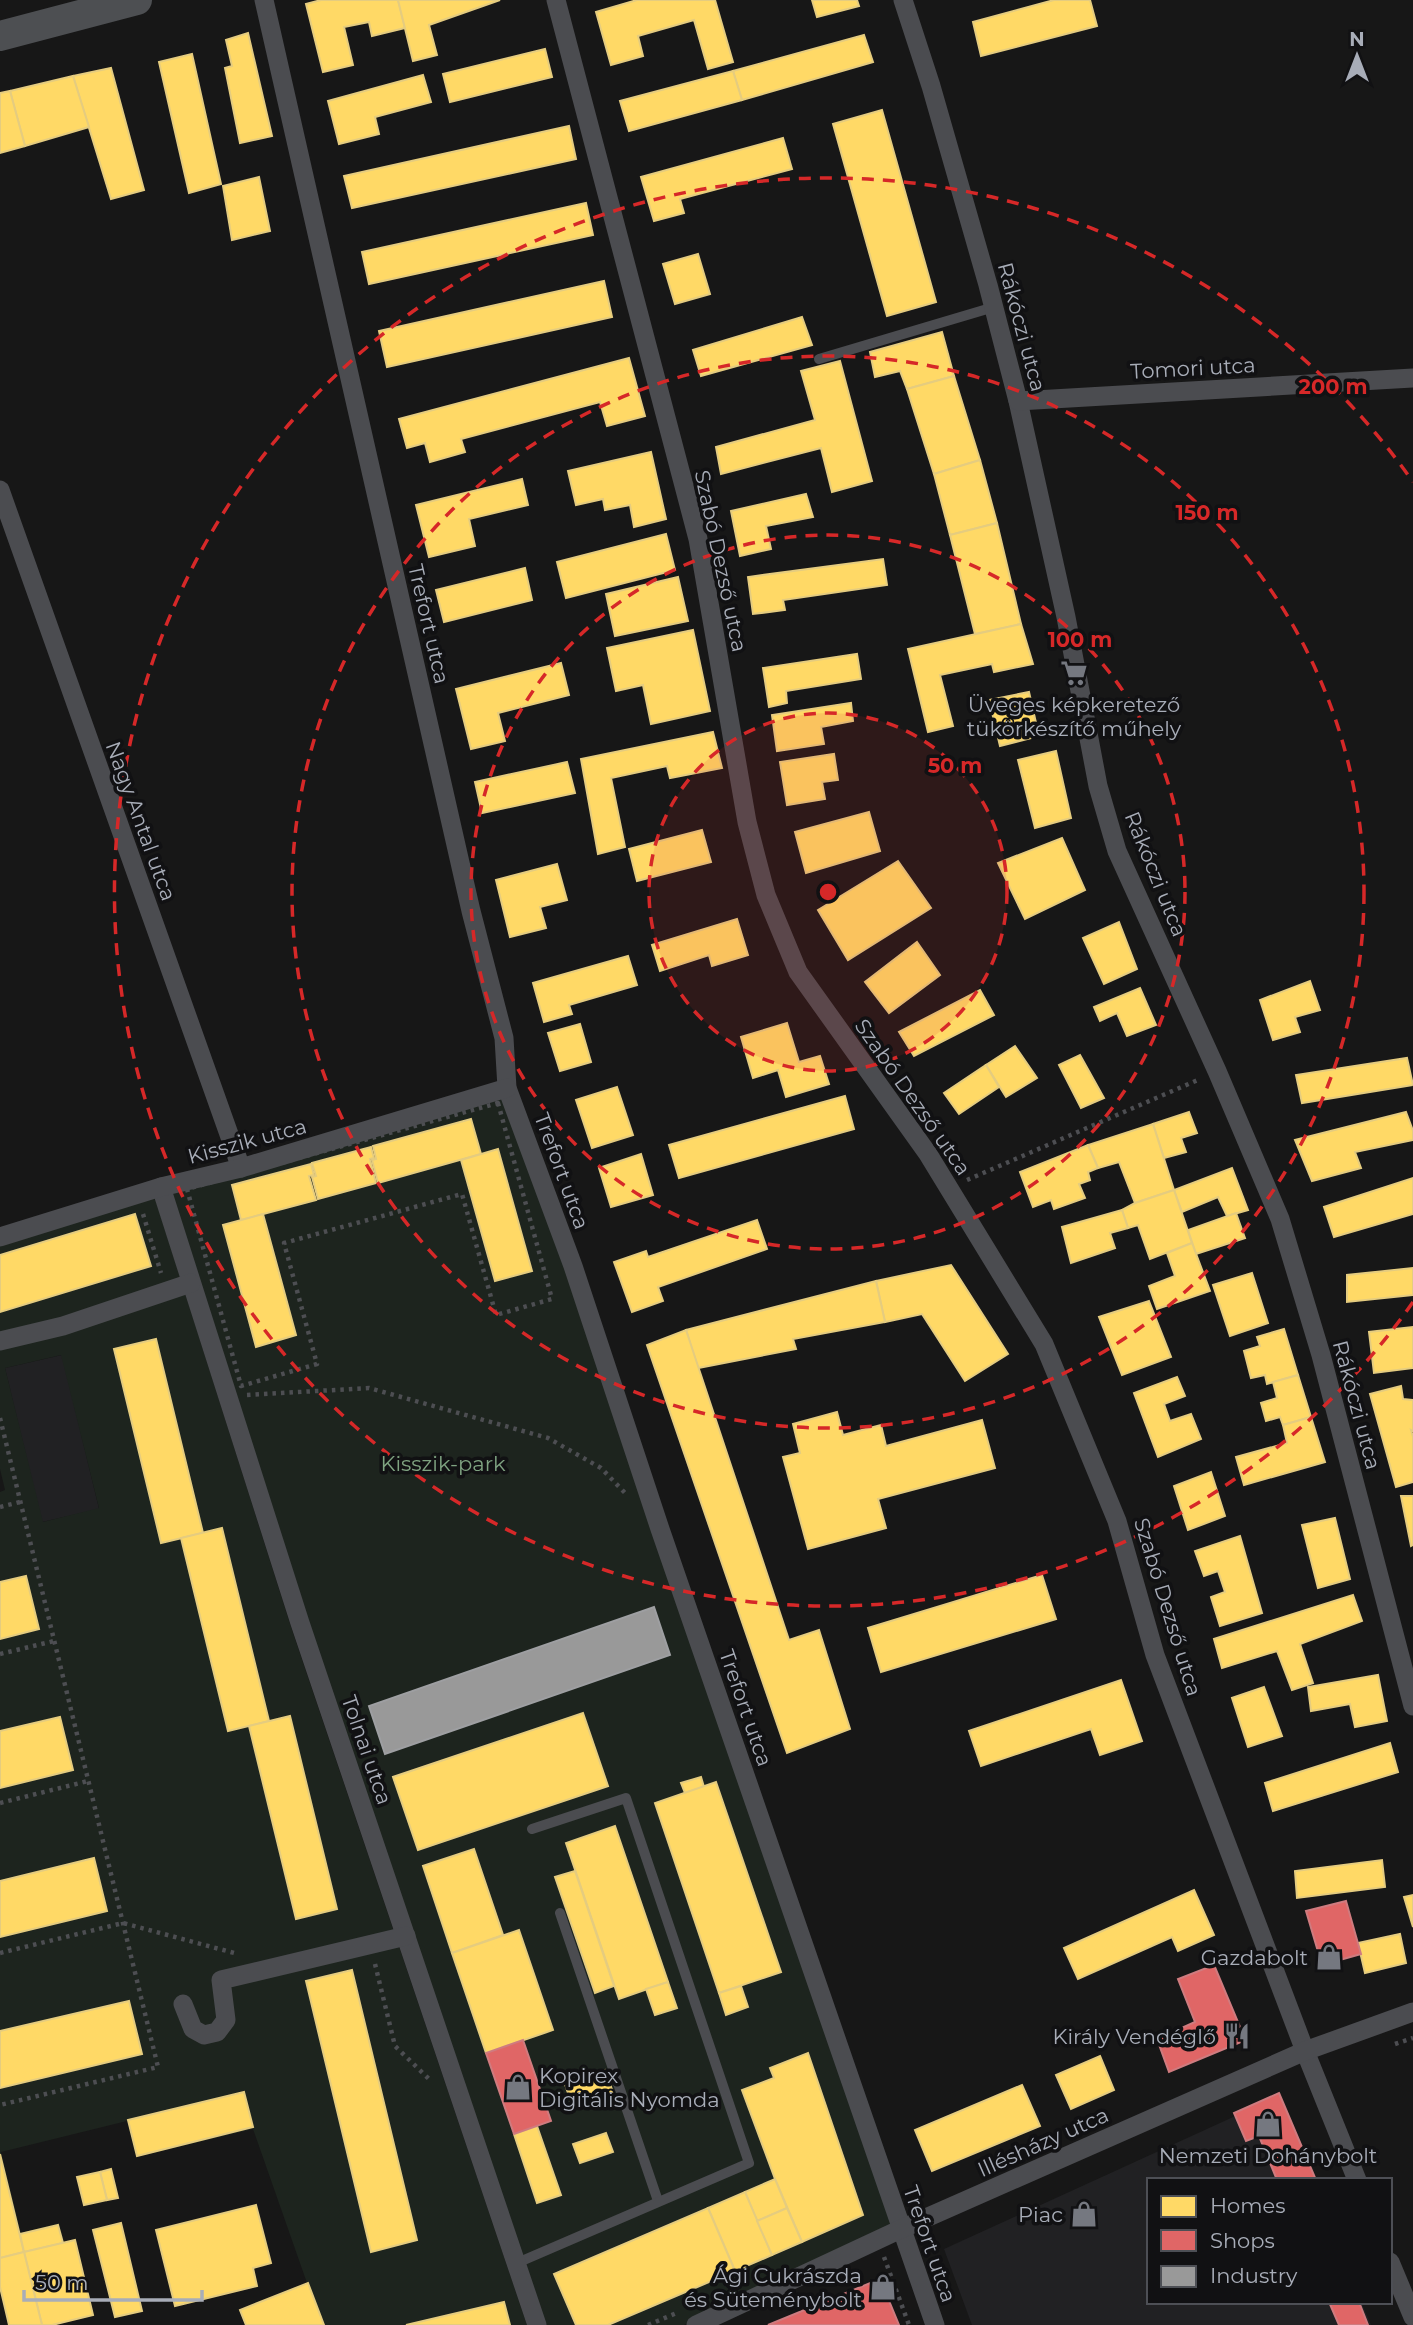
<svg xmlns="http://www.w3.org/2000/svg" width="1413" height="2325" font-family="Montserrat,sans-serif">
<rect width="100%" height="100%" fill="#171717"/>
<g fill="#212123">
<path d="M62 1355 99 1509 42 1522 5 1368Z"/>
<path d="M1275 2098 1310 2180H1149V2302H1361L1371 2325H972L944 2249Z"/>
</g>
<g fill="#1d241e" fill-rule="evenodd">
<path d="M503 1094 567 1268 894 2226 684 2325H541L166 1190Z"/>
<path d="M155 1198 291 1627 527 2325H510L504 2302 406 2325H245L239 2310 307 2283 253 2129 136 2157 127 2121 1 2152 21 2233 59 2223 64 2242 75 2239 94 2315 52 2325 93 2315 75 2240 63 2243 58 2225 20 2234 0 2154V2088L142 2053 129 2001 0 2031V1937L107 1911 94 1858 0 1881V1788L73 1769 60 1717 0 1731V1639L39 1629 26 1576 0 1582V1492L5 1490 0 1469V1312L151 1266 135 1214 0 1255V1245ZM61 1355 99 1508 43 1522 5 1368ZM222 1529 269 1721 290 1716 337 1909 295 1919 249 1726 228 1730 181 1538ZM244 2092 253 2127 138 2156 129 2120Z"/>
</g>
<g fill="#ffd966" stroke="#e5cc7f" stroke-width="2">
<path d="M321 0H398L405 28 372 36 369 22 344 27 353 65 323 72 306 4Z"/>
<path d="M398 0H500L429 25 437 55 413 61Z"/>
<path d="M637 0H715L733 62 708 69 694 20 638 36 643 56 611 65 596 12Z"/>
<path d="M812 0H857L859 6 817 17Z"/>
<path d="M1054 0H1090L1097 26 981 56 973 22Z"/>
<path d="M248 33 272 136 240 143 225 68 232 66 226 40Z"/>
<path d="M864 35 873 62 742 100 733 71Z"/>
<path d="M545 49 552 77 450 102 443 74Z"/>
<path d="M192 54 221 184 189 193 159 62Z"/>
<path d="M111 68 144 190 111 199 73 76Z"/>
<path d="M733 71 742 100 629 131 620 101Z"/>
<path d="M423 75 431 102 375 117 379 134 339 144 328 101Z"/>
<path d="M73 76 89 127 25 146 10 91Z"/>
<path d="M10 91 25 146 0 153V93Z"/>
<path d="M882 110 936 302 887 316 833 124Z"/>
<path d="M569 126 576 159 352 208 344 176Z"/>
<path d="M783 138 792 169 680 199 684 213 654 221 641 177Z"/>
<path d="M259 177 270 231 232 240 223 186Z"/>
<path d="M586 203 593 235 369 284 362 252Z"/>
<path d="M698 254 710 294 675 304 663 264Z"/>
<path d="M604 281 612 317 387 367 379 331Z"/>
<path d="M802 317 812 345 701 376 693 350Z"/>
<path d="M942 332 954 376 907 389 900 371 875 377 870 352Z"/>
<path d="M629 358 645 416 607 426 600 402 461 439 465 452 430 462 425 443 407 448 399 419Z"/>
<path d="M840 361 872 481 832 492 821 448 721 474 716 447 815 420 801 371Z"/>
<path d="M954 376 980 460 934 474 907 389Z"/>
<path d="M651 452 666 519 634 527 630 505 605 510 603 499 576 505 568 471Z"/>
<path d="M980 460 997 523 950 535 934 474Z"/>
<path d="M522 479 528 505 469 519 475 546 429 557 416 505Z"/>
<path d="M806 494 813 517 766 526 771 549 740 556 731 511Z"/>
<path d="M997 523 1021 624 975 634 950 535Z"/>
<path d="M666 534 675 570 566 598 557 562Z"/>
<path d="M883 559 887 585 783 600 785 610 753 614 748 577Z"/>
<path d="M525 568 532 600 444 622 436 590Z"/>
<path d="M678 577 688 621 615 636 606 594Z"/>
<path d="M1021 624 1033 664 994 672 992 664 940 675 953 726 928 732 908 649Z"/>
<path d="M693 630 710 711 651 724 643 685 616 691 607 648Z"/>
<path d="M857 654 861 679 786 691 787 703 769 707 763 668Z"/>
<path d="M561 663 569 695 498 713 505 741 471 749 456 689Z"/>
<path d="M1029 692 1039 736 1000 746 989 700Z"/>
<path d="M851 703 853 721 821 727 824 744 777 751 772 715Z"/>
<path d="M713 732 722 768 670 778 667 766 611 778 625 847 598 854 581 759Z"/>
<path d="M1056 751 1071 818 1035 828 1018 760Z"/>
<path d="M834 754 838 780 822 782 825 799 787 805 780 762Z"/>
<path d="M567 762 575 793 482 813 475 782Z"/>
<path d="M869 812 880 851 806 873 795 832Z"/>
<path d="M702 830 711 862 637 881 629 849Z"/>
<path d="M1062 838 1085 890 1025 919 998 863Z"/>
<path d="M898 861 931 908 848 960 818 910Z"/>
<path d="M557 864 567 900 540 907 546 928 510 937 496 880Z"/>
<path d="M737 919 748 955 712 966 709 955 660 971 652 945Z"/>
<path d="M1119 922 1137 969 1104 984 1083 938Z"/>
<path d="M917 942 940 975 889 1013 865 982Z"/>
<path d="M628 956 637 985 569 1005 572 1014 544 1022 533 983Z"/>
<path d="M1310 981 1320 1010 1295 1017 1300 1032 1273 1040 1260 1000Z"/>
<path d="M1140 988 1156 1025 1127 1036 1117 1013 1100 1021 1094 1007Z"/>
<path d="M980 990 994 1015 914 1056 899 1032Z"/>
<path d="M787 1023 799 1062 820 1056 829 1084 786 1097 778 1070 753 1078 741 1037Z"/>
<path d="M580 1024 591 1062 560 1071 548 1033Z"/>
<path d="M1015 1046 1037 1078 1006 1097 986 1065Z"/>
<path d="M1080 1055 1104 1098 1081 1108 1059 1065Z"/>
<path d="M1407 1058 1413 1085 1302 1103 1296 1075Z"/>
<path d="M986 1065 999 1087 959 1114 944 1093Z"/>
<path d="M617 1087 633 1135 592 1148 576 1100Z"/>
<path d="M845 1096 854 1129 679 1178 669 1145Z"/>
<path d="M1189 1112 1197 1133 1181 1138 1186 1152 1164 1158 1153 1124Z"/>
<path d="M1406 1112 1413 1131V1140L1355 1152 1361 1168 1312 1181 1295 1140Z"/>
<path d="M471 1119 481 1154 378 1183 372 1160 376 1159 373 1146Z"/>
<path d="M1153 1124 1174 1190 1135 1203 1119 1162 1098 1168 1088 1145Z"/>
<path d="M1088 1145 1098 1168 1088 1172 1090 1180 1079 1184 1085 1198 1054 1209 1051 1200 1033 1207 1020 1172Z"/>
<path d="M371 1147 374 1158 370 1159 376 1183 318 1199 312 1177 316 1176 312 1163Z"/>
<path d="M498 1149 532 1271 495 1281 461 1160Z"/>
<path d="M641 1154 653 1195 611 1207 599 1168Z"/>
<path d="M311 1164 314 1175 309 1176 316 1200 241 1220 232 1185Z"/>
<path d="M1232 1168 1248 1210 1227 1216 1218 1197 1182 1212 1174 1190Z"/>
<path d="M1413 1178V1214L1334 1237 1324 1207Z"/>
<path d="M1174 1190 1192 1243 1150 1259 1138 1225 1128 1228 1122 1210 1135 1203Z"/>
<path d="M1122 1210 1128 1228 1110 1233 1115 1248 1071 1263 1062 1227Z"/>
<path d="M1236 1213 1245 1238 1196 1254 1188 1230Z"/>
<path d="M135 1214 151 1266 0 1312V1255Z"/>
<path d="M263 1214 296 1335 256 1347 223 1225Z"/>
<path d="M757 1220 767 1249 658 1287 663 1301 632 1312 614 1262 646 1251 648 1257Z"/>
<path d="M1192 1243 1210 1291 1157 1309 1149 1286 1175 1276 1167 1253Z"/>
<path d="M951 1265 1008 1354 965 1381 922 1314 885 1322 876 1281Z"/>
<path d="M1413 1268V1295L1347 1302V1275Z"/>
<path d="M1252 1273 1268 1323 1230 1336 1213 1285Z"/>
<path d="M876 1281 885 1322 793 1339 796 1349 698 1368 686 1330Z"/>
<path d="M1149 1301 1171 1357 1122 1375 1099 1317Z"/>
<path d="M1413 1327V1368L1374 1373 1369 1332Z"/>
<path d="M1284 1329 1298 1375 1267 1384 1265 1375 1251 1378 1244 1351 1260 1346 1257 1337Z"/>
<path d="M686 1330 789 1640 819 1630 850 1729 787 1753 647 1345Z"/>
<path d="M156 1339 203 1533 161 1543 114 1349Z"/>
<path d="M1298 1375 1311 1417 1283 1425 1280 1417 1266 1421 1261 1403 1277 1398 1273 1382Z"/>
<path d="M1177 1377 1185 1396 1164 1404 1170 1421 1191 1414 1201 1439 1158 1457 1134 1393Z"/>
<path d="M1401 1386 1403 1399 1413 1400V1431L1411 1430 1413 1437V1482L1396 1487 1370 1394Z"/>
<path d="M837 1412 843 1435 881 1425 886 1446 982 1420 995 1468 878 1499 886 1528 808 1549 783 1457 800 1453 793 1424Z"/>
<path d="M1311 1417 1325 1462 1244 1485 1236 1457 1287 1443 1283 1425Z"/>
<path d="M1211 1472 1225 1516 1188 1530 1174 1486Z"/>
<path d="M1401 1496H1413V1545L1411 1546Z"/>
<path d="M1335 1518 1350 1579 1318 1588 1302 1525Z"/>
<path d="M222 1528 269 1721 228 1731 181 1538Z"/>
<path d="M1240 1536 1262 1613 1220 1626 1211 1597 1225 1592 1218 1571 1204 1576 1195 1551Z"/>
<path d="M1042 1575 1056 1619 881 1672 868 1628Z"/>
<path d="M26 1576 39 1629 0 1639V1582Z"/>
<path d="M1353 1595 1362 1621 1300 1644 1313 1683 1292 1690 1277 1651 1222 1668 1214 1639Z"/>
<path d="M1378 1675 1387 1721 1355 1727 1350 1704 1311 1711 1308 1687Z"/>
<path d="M1121 1680 1142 1741 1100 1755 1091 1729 981 1766 969 1731Z"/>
<path d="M1264 1687 1282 1736 1248 1747 1232 1698Z"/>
<path d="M583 1713 608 1786 418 1850 393 1777Z"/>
<path d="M290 1716 337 1909 296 1919 249 1726Z"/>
<path d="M60 1717 73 1770 0 1788V1731Z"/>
<path d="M1390 1743 1398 1772 1273 1811 1265 1783Z"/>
<path d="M701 1777 704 1787 685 1793 681 1783Z"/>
<path d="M716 1782 781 1972 719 1993 655 1803Z"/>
<path d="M615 1826 668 1982 619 1999 566 1843Z"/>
<path d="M474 1849 503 1935 452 1953 423 1866Z"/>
<path d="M94 1858 107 1911 0 1937V1881Z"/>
<path d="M1382 1860 1385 1887 1297 1898 1295 1871Z"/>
<path d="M575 1871 614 1986 595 1993 555 1877Z"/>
<path d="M1194 1890 1214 1935 1178 1951 1172 1937 1078 1979 1064 1948Z"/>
<path d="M1413 1895V1927L1404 1897Z"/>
<path d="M519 1930 553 2030 486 2053 452 1953Z"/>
<path d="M1400 1934 1406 1963 1365 1973 1358 1943Z"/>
<path d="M352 1970 417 2240 371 2252 306 1981Z"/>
<path d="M668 1982 677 2008 655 2015 646 1989Z"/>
<path d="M741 1986 748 2007 726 2015 719 1993Z"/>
<path d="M129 2001 142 2054 0 2088V2031Z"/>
<path d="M808 2053 863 2215 802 2242 775 2179 742 2090 774 2078 770 2068Z"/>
<path d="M1100 2056 1114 2090 1071 2109 1056 2075Z"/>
<path d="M605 2070 614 2095 573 2108 565 2084Z"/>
<path d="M1022 2085 1040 2126 932 2171 915 2130Z"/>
<path d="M244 2092 253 2127 137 2156 128 2120Z"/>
<path d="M537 2126 561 2195 537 2203 514 2134Z"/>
<path d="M606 2133 613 2152 580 2163 573 2144Z"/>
<path d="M0 2154 24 2252 0 2258Z"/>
<path d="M111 2169 118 2198 107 2200 100 2172Z"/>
<path d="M100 2172 107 2200 84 2205 77 2177Z"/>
<path d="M775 2179 787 2208 757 2221 745 2192Z"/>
<path d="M745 2192 772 2255 735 2271 708 2208Z"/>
<path d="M256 2205 271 2263 253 2268 257 2286 175 2306 156 2230Z"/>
<path d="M708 2208 735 2271 608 2325H576L554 2274Z"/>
<path d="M787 2208 802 2242 772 2255 757 2221Z"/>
<path d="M121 2223 142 2311 115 2317 93 2230Z"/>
<path d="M58 2225 63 2243 24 2252 20 2234Z"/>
<path d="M75 2240 93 2315 52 2325H42L24 2252Z"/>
<path d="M24 2252 42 2325H9L0 2287V2258Z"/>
<path d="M308 2283 324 2325H246L240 2310Z"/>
<path d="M504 2302 510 2325H406Z"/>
</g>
<g fill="#e06666" stroke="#cf7b7f" stroke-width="2">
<path d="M1346 1901 1361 1954 1322 1965 1306 1911Z"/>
<path d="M1214 1965 1243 2034 1241 2042 1169 2072 1157 2039 1195 2022 1178 1979Z"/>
<path d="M523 2040 551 2121 514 2134 486 2053Z"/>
<path d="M1279 2093 1316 2180H1277L1259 2136 1246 2141 1234 2113Z"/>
<path d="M880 2279 899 2325H768Z"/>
<path d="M1329 2302H1359L1368 2325H1339Z"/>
</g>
<path fill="#999" stroke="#9e9fa2" stroke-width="2" d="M654 1607 670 1655 385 1754 369 1706Z"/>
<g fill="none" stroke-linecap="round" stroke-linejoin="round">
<g stroke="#4d4e52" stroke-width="4.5" stroke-dasharray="3.5 5" stroke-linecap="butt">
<path d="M498 1103 552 1299 496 1315 462 1194 284 1243 317 1364 241 1386 187 1189Z"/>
<path d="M967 1180 1200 1079"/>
<path d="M143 1214 161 1273"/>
<path d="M247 1395 369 1388 548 1438 601 1468 625 1493"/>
<path d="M0 1418 158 2067 0 2105"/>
<path d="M0 1507 20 1502"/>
<path d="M0 1654 54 1641"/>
<path d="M0 1803 88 1781"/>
<path d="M0 1953 123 1923 238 1954"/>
<path d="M375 1964 395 2046 431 2081"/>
<path d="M1395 2044 1413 2038"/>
<path d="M884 2257 909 2325"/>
<path d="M648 2325 679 2312"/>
</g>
<g stroke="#4b4c50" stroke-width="10">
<path d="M819 359 994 307"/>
<path d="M560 1913 658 2201"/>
<path d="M517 2263 749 2163 626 1798 532 1829"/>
</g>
<g stroke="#4b4c50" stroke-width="19">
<path d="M264 0 471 911 504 1038 507 1088 573 1266 660 1529 935 2325"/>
<path d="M556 0 698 539 747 822 766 895 798 972 928 1154 1044 1344 1117 1521 1155 1655 1305 2051 1357 2180"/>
<path d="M903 0 931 86 988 285 1018 401 1066 617 1098 786 1117 851 1217 1071 1280 1219 1321 1355 1413 1706"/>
<path d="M1018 401 1413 378"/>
<path d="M0 490 241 1168"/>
<path d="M161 1187 300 1623 537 2325"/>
<path d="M0 1237 161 1187 241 1168 507 1088"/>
<path d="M0 1341 63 1326 191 1283"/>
<path d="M183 2004 193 2029 204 2035 217 2032 226 2020 221 1980 406 1936"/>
<path d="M1390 2262 1413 2317"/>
<path d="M696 2325 901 2229 1305 2051 1413 2012"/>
</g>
<path stroke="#4d4f52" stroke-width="30" d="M0 36 137 0"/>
</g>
<circle cx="828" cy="892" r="179" fill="#d62828" fill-opacity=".12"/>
<g fill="none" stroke="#d62828" stroke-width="3.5" stroke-dasharray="12 9">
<circle cx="828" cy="892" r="179"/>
<circle cx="828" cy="892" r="357"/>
<circle cx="828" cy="892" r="536"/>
<path d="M1413 1302A714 714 0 1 1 1413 482"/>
</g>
<defs>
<g id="supermarket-bare" transform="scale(2.1)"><path d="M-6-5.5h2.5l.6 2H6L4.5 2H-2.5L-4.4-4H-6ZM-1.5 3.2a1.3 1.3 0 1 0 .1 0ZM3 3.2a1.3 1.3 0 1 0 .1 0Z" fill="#757880" stroke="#111113" stroke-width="2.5" paint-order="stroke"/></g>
<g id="shop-bare" transform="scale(2.1)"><path d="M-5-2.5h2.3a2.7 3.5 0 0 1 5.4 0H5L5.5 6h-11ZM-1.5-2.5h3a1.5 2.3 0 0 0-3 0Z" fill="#757880" stroke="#111113" stroke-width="2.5" paint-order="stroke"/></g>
<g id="restaurant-bare" transform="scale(2.1)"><path d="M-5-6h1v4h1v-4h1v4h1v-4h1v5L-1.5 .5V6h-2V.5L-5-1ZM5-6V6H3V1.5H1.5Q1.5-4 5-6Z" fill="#757880" stroke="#111113" stroke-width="2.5" paint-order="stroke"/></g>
</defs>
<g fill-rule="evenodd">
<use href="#supermarket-bare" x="1074" y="673"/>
<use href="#shop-bare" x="1329" y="1957"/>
<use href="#restaurant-bare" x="1237" y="2036"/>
<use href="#shop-bare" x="518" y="2087"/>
<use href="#shop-bare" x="1268" y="2124"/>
<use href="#shop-bare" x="1084" y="2214"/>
<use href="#shop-bare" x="883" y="2287"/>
</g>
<g text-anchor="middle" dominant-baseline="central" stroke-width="7" stroke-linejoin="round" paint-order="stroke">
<g font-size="21" fill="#a8adb8" stroke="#111113">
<text transform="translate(1022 327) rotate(75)">Rákóczi utca</text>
<text transform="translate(1193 368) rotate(-3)">Tomori utca</text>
<text transform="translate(721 561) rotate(78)">Szabó Dezső utca</text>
<text transform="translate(429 624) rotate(77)">Trefort utca</text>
<text transform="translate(141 821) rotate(70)">Nagy Antal utca</text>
<text transform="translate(1156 874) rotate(68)">Rákóczi utca</text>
<text transform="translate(913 1097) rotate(55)">Szabó Dezső utca</text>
<text transform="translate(247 1141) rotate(-15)">Kisszik utca</text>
<text transform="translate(562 1171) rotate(70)">Trefort utca</text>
<text transform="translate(1357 1405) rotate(75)">Rákóczi utca</text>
<text transform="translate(1168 1607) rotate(73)">Szabó Dezső utca</text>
<text transform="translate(746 1708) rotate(71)">Trefort utca</text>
<text transform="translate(367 1750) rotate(71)">Tolnai utca</text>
<text transform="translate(1043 2142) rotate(-24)">Illésházy utca</text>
<text transform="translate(930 2244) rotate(71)">Trefort utca</text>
</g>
<g font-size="21" fill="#a8adb8" stroke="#111113" text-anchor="end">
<text x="1074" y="704" text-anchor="middle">Üveges képkeretező<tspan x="1074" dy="24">tükörkészítő műhely</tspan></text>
<text x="1308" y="1957">Gazdabolt</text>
<text x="1216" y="2036">Király Vendéglő</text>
<text x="539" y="2075" text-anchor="start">Kopirex<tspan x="539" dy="24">Digitális Nyomda</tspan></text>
<text x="1268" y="2155" text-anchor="middle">Nemzeti Dohánybolt</text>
<text x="1063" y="2214">Piac</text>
<text x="862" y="2275">Ági Cukrászda<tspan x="862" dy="24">és Süteménybolt</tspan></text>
</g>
<g font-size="21" fill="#7fa381" stroke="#111113">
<text x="443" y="1463">Kisszik-park</text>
</g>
</g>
<circle cx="828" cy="892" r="10" fill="#d62828" stroke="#111113" stroke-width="3.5"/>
<g font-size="21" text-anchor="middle" font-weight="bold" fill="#d62828" stroke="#111113" stroke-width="7" stroke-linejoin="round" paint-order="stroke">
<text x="1333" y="394">200 m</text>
<text x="1207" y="520">150 m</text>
<text x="1080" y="647">100 m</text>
<text x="955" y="773">50 m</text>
</g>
<rect x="1147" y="2178" width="245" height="126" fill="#111113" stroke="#4d4f55" stroke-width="2"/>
<rect x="1161" y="2196" width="35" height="21" fill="#ffd966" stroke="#4d4f55" stroke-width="2"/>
<text x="1210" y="2213" font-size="21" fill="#a8adb8">Homes</text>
<rect x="1161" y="2230" width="35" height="21" fill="#e06666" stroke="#4d4f55" stroke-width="2"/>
<text x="1210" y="2248" font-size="21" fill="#a8adb8">Shops</text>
<rect x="1161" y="2266" width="35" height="21" fill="#999999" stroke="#4d4f55" stroke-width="2"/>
<text x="1210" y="2283" font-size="21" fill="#a8adb8">Industry</text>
<g transform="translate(1357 56)" stroke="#111113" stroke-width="5" paint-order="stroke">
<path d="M0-5L12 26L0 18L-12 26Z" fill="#a8adb8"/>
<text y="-10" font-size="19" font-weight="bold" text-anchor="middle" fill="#a8adb8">N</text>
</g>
<path d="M24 2290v10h178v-10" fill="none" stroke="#a8adb8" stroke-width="3.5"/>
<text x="35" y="2290" font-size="21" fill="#a8adb8" stroke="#111113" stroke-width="5" paint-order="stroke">50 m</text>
</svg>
